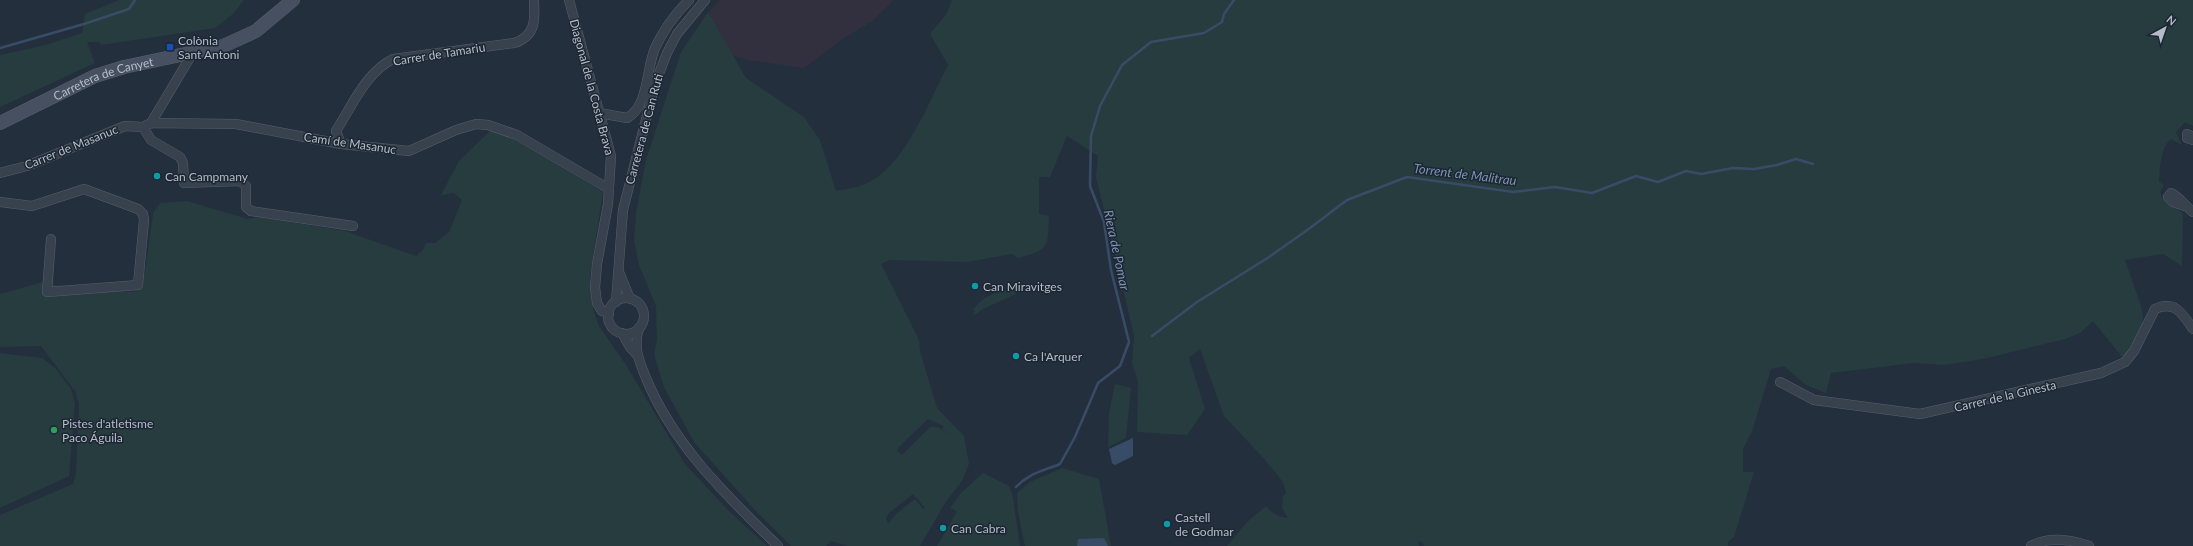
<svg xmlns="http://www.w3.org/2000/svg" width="2193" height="546" font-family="Lato,sans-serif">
<rect width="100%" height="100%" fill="#242f3e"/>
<path fill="#32303f" d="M720 0H894L872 21 841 40 804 68 748 60 727 54 708 12Z"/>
<g fill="#263c3f" fill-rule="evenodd">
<path d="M119 0H244L233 14 215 28 101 45 99 42H87L95 63 0 107V55L46 45 82 33 85 14Z"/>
<path d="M952 0H2193V126L2185 122 2176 132 2182 145 2171 139C2160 148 2160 169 2159 182L2164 185 2160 192 2162 198 2183 213 2182 266 2163 254 2125 260C2129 273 2142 304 2143 316 2144 331 2131 347 2123 358L2093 321 2080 333 2065 339 1983 359 1944 365 1914 363 1831 373 1826 393 1806 385 1784 366 1771 369 1752 432 1743 449V472H1754L1734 537 1728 542V546H1424L1422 542 1418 541 1419 546H1227L1246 523 1266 506C1273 514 1277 517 1288 518L1282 508 1283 496 1286 493 1283 482 1266 461 1224 416 1200 349 1189 358 1205 409 1187 435 1137 432 1138 382 1132 363 1134 335 1100 193 1096 177 1098 156 1067 136 1050 177H1039V214L1049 216C1047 248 1051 249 1018 258L1012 254 967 262 890 260 881 264 919 340 920 351 937 408 964 436 969 464 962 481 945 503 920 546H848L831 541 826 546H791L754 509 694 442 664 387 654 354 657 340 656 306 639 265 634 240 636 213 646 160 681 52 708 12 746 78 804 117 820 140 836 191C846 189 862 187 871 181 907 161 929 101 948 65L930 34 947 13ZM928 419 944 426 942 429 949 435 938 427H930L902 455 897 451 899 447ZM913 494 925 508 923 509 915 499 897 513 888 524 886 518 889 513Z"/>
<path d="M491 130 518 141 603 192 590 276 593 309 599 326 626 365 685 464 728 510 767 546H0V515L73 484 76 474 79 404 75 391 41 346 0 347V294L54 279 53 285 135 292V273H145L153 213 160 203 187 201 248 219 259 217 345 231 416 256 423 250 426 243H435L449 232 462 200 454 193 441 195 459 161Z"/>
<path d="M1009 290H1015L1016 294 983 309 974 315 973 313 975 312 973 310C982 297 994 292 1009 290Z"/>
<path d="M0 353 42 358 56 369 71 389 75 403 69 476 0 508Z"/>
<path d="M1115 384 1131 388 1126 438 1108 447 1109 413Z"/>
<path d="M1062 468 1099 479 1111 546H1025L1018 512 1017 493 1030 482Z"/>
<path d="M983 473 1009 486 1013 498 1020 546H937L957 511 950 508 961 493Z"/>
</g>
<g fill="#394c67">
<path d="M1133 438V456L1115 465 1112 463 1109 449Z"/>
<path d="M1104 538 1108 546H1077L1078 539Z"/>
</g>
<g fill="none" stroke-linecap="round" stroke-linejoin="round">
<g stroke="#394c67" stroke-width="2.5">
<path d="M0 48 84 24 129 9 135 0"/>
<path d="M1152 336 1197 302 1266 259 1306 231 1347 200 1407 177 1513 192 1555 187 1592 193 1636 176 1658 182 1686 171 1701 174 1733 168 1754 169 1777 165 1796 159 1813 164"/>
<path d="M1016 487C1029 473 1043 471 1060 464L1075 437 1098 383 1120 366 1129 342 1111 270 1104 222 1090 186 1091 136 1100 106 1122 65 1151 42 1204 33 1222 22 1224 14 1234 0"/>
</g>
<g stroke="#565f6c" stroke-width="10">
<g id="street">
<path d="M569 0 611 156 608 204 597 264 595 287 597 303 602 311 609 314"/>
<path d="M599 113 627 118C649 106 646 69 655 48 663 31 676 13 689 0"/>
<path d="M151 123 192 54"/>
<path d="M143 127 151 140 180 157 183 163 184 183 240 181 246 186V207L251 211 353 226"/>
<path d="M2193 137 2187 134V138L2193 140"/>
<path d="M341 144 336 131C352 106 366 72 393 59L514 43C536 36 535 20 534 0"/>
<path d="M0 173 27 166 125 126 143 127 151 123 236 124 341 144 409 151 456 130 476 124 488 125 517 135 609 189"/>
<path d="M0 202 32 206 84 189 138 209 143 214 144 220 138 285 47 292 51 239"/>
<path d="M2185 206 2173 202 2168 197 2171 193C2180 197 2185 206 2193 212"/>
<path d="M619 272 630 299"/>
<circle cx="626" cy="316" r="18"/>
<path d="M616 302 623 210 655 84 667 53 677 34 705 0"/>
<path d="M639 328C633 347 639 361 646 378 674 446 727 496 778 546"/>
<path d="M622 333 630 347 637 355"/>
<path d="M1780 382 1814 400 1920 414 2101 373 2125 362 2134 351 2155 309C2175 300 2182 313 2193 329"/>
<path d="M2031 546C2050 536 2070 539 2089 546"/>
</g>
</g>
<g stroke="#565f6c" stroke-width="14">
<g id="secondary">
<path id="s1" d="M0 123 95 76 124 67 223 46 256 31 293 0"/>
</g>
</g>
<use href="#street" stroke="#38414e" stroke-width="9"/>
<use href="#secondary" stroke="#465061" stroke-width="13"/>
</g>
<rect fill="#1a4fb4" stroke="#1d2633" stroke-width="1.5" x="166" y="43" width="8" height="8" rx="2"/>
<g fill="#0f9aa8" stroke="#1d2633" stroke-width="1.5">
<circle cx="157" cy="176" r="4"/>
<circle cx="975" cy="286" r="4"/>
<circle cx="1016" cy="356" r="4"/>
<circle cx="1167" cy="524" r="4"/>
<circle cx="943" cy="528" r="4"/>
</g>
<circle fill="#2e9e5b" stroke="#1d2633" stroke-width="1.5" cx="54" cy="430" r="4"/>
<g text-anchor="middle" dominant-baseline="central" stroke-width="3" stroke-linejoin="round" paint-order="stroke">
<g font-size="12" fill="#b4bcc9" stroke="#1d2633" text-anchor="start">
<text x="178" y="40">Colònia<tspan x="178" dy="14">Sant Antoni</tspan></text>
<text x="165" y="176">Can Campmany</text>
<text x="983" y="286">Can Miravitges</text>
<text x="1024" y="356">Ca l'Arquer</text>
<text x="62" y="423">Pistes d'atletisme<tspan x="62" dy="14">Paco Águila</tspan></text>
<text x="1175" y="517">Castell<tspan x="1175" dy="14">de Godmar</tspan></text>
<text x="951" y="528">Can Cabra</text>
</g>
<g font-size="12" fill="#b4bcc9" stroke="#1d2633">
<text transform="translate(439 54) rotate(-9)">Carrer de Tamariu</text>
<text stroke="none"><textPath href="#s1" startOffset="113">Carretera de Canyet</textPath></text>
<text transform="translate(592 87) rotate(75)">Diagonal de la Costa Brava</text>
<text transform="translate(644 129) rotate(-75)">Carretera de Can Ruti</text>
<text transform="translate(350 143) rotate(8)">Camí de Masanuc</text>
<text transform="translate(71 147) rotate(-22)">Carrer de Masanuc</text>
<text transform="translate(2005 396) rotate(-13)">Carrer de la Ginesta</text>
</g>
<g font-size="13" font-style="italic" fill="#7c92b1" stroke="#1d2633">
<text transform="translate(1465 174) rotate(7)">Torrent de Malitrau</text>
<text transform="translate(1117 250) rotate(78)">Riera de Pomar</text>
</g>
</g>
<g transform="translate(2165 28) rotate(40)" stroke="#1d2633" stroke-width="3" paint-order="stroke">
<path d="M0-3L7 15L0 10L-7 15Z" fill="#b4bcc9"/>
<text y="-6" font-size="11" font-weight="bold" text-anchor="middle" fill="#b4bcc9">N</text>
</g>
</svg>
